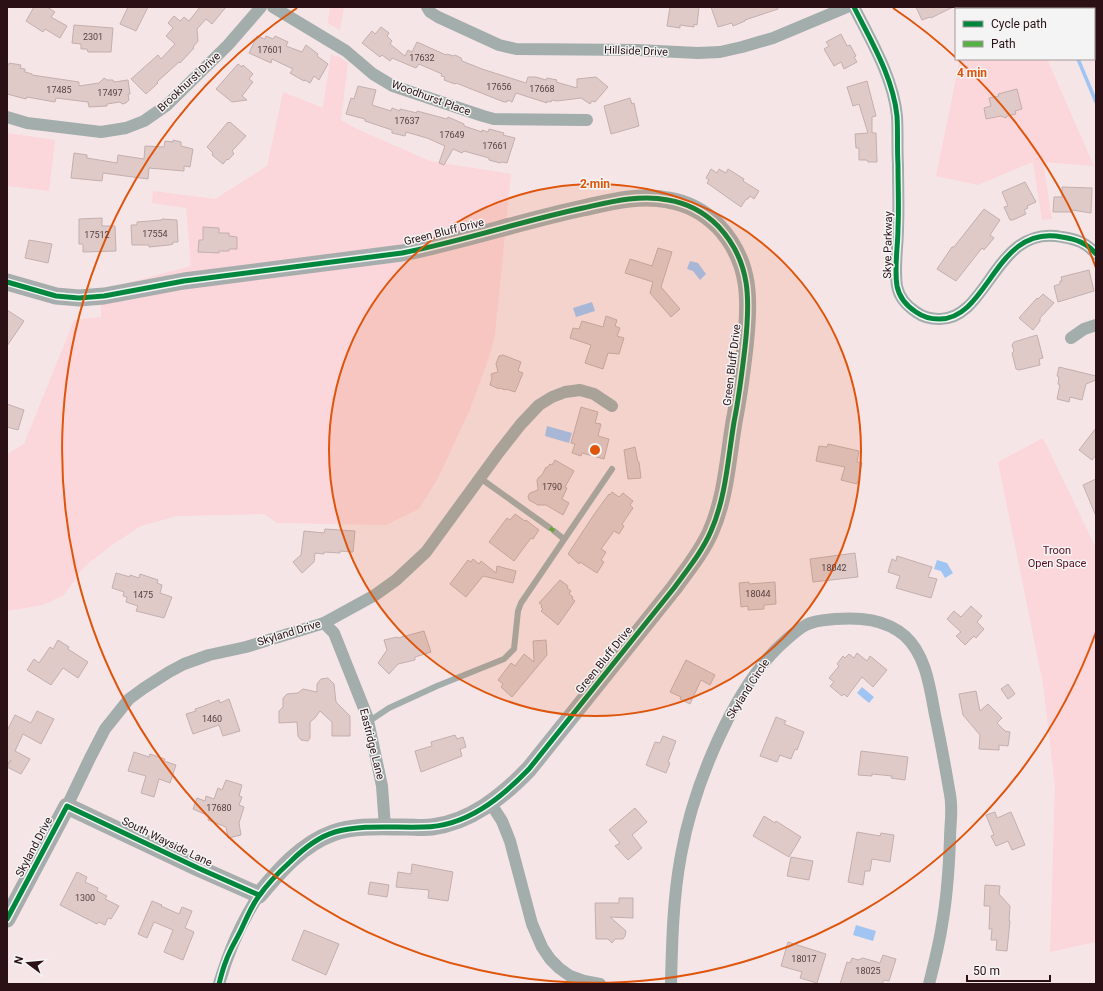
<svg xmlns="http://www.w3.org/2000/svg" width="1103" height="991" font-family="Roboto,sans-serif">
<rect width="100%" height="100%" fill="#f6e5e7"/>
<g fill="#fbd6da">
<path d="M330 7H344L340 30 328 23Z"/>
<path d="M331 54 336 57 337 55 348 63 341 120 357 129 430 161 511 174 495 334 490 354 470 409 438 478 419 509 386 525 277 523 264 514 177 516 141 526 112 545 84 567 64 595 43 605 7 611V454L24 444 74 320 101 317V290L191 266 186 208 152 203 153 191 215 199 267 166 283 92 323 108Z"/>
<path d="M960 59H1047L1094 166 1043 162 1052 219 1042 220 1033 162 978 185 936 176Z"/>
<path d="M7 133 55 140 49 191 7 186Z"/>
<path d="M1043 438 1096 548V942L1050 952 1055 786 1043 684 998 462Z"/>
</g>
<g fill="#a1c5f2">
<path d="M690 261 698 263 706 274 700 280 693 271 687 269Z"/>
<path d="M592 302 595 311 576 317 573 308Z"/>
<path d="M547 426 572 433 569 443 545 436Z"/>
<path d="M937 560 947 563 953 573 945 578 941 571 934 569Z"/>
<path d="M862 687 874 697 869 703 857 693Z"/>
<path d="M856 925 876 931 873 941 853 935Z"/>
</g>
<g fill="none" stroke-linecap="round" stroke-linejoin="round">
<g stroke="#a1c5f2" stroke-width="3.5">
<path d="M1072 7V9"/>
<path d="M1078 59 1096 102"/>
</g>
</g>
<g fill="#dfcac8" stroke="#c3afad">
<path d="M34 7H47L55 12 51 17 67 26 60 38 45 29 43 32 26 21Z"/>
<path d="M128 7H148L136 31 120 24Z"/>
<path d="M200 7H226L212 24 206 19 197 29 198 41 193 47 194 48 180 63 179 62 157 82 158 83 146 94 131 79 158 55 161 59 175 44 166 36 173 28 168 23 174 16 180 21 184 17 189 21Z"/>
<path d="M670 7H699L697 25 694 24V27L680 25V28L667 26Z"/>
<path d="M711 7H778V9L745 20V21L733 26 732 23 718 27Z"/>
<path d="M916 7H953L931 18 930 17 922 20Z"/>
<path d="M74 25 113 28 111 52H88L87 49H81V44L72 43Z"/>
<path d="M381 27 389 33 387 36 392 41 390 44 405 56 408 50 412 52 417 42 446 55 447 54 453 56 455 55 461 58 462 61 482 69 526 83 528 77H536L546 80 547 78 557 80 556 82 577 88V79L596 77 608 87 595 102 592 101 590 104 581 98 557 101 552 100 551 102 547 101V103L516 93 512 102 508 100 507 102H504L456 83 455 84 444 80 445 77 441 76 442 74 419 64 416 68 392 58 390 61 382 55 380 57 362 43 372 31 375 34Z"/>
<path d="M841 34 847 46 850 45 856 56 854 57 857 62 844 69 841 62 834 66 824 49 829 46 826 42Z"/>
<path d="M257 36 265 39 266 36 273 39 275 36 288 42 286 46 302 52 306 45 318 54 317 56 328 64 319 80 314 76 310 83 305 80 304 81 290 73 293 69 272 59 271 63 249 53Z"/>
<path d="M9 63 21 65 20 68 25 69V72L32 74V75L79 82V86L99 83 104 78 107 80H113L114 82 128 80 130 94H128L129 100 126 103 122 104 120 102 107 104V106L89 107 88 102 56 98 55 102 27 97 26 99 7 94V65H9Z"/>
<path d="M238 64 242 67 243 65 253 74 249 79 253 82 242 96 247 100 232 102 216 89Z"/>
<path d="M867 81 876 116 872 117V133H876L877 162H868L867 160H859V148H856L855 134 868 133 859 104 853 106 847 87Z"/>
<path d="M358 86 376 90 372 105 391 111 392 108 400 111V109L417 113V111L447 119 448 117 464 124V126L482 132V130L488 132 489 129 504 133 503 135 515 138 507 163 502 162 500 163 489 160V158L464 151 462 153 453 149 444 165 439 163 445 146 427 138 406 132 405 136 392 133V130L365 121V119L346 114 351 98 354 99Z"/>
<path d="M1017 89 1022 109 1015 111 1016 114 1007 116 1006 118 1001 116 986 119 984 108 991 106 989 98 999 96 998 94Z"/>
<path d="M630 98 632 104 634 103 639 126 611 134 604 106Z"/>
<path d="M228 122 229 123 230 122 246 136 232 151 234 154 228 160 227 159 223 164 212 155 213 153 207 147Z"/>
<path d="M173 140 181 142V146L193 149 190 167 184 166V171L149 168 148 179 103 173 102 181 71 178 74 153 87 155V158L117 163 118 155 144 159 145 146 164 147 165 141 173 142Z"/>
<path d="M711 169 717 173 719 169 726 173 728 169 744 179 743 181 759 191 754 199 750 196 748 199H746L741 207 707 183 709 180 706 178Z"/>
<path d="M1025 182 1036 202 1027 206 1028 208 1024 210 1026 214 1013 220H1010L1004 207 1008 206 1002 192Z"/>
<path d="M1062 187 1092 188 1091 213 1072 210V212H1053L1054 197H1062Z"/>
<path d="M984 209 1000 220 990 235 994 238 984 250 982 248 956 281 937 269 952 247H954Z"/>
<path d="M102 218V226H115L116 251 83 252V244H79V219Z"/>
<path d="M162 219 177 220 178 242H173V244L169 245 149 247V245H132L131 225H137V222L162 220Z"/>
<path d="M203 227 219 228V233H229V236L237 237V249H229V251H219V253L198 252 199 240H203Z"/>
<path d="M29 240 52 244 48 263 25 258Z"/>
<path d="M658 248 672 252 661 287 680 309 671 317 650 293 653 282 625 273 630 259 652 266Z"/>
<path d="M1089 270 1094 291 1058 302 1054 286 1060 284V281H1062L1061 277Z"/>
<path d="M1043 294 1054 303 1040 318V321L1033 330 1019 318 1037 298 1038 299Z"/>
<path d="M7 310 24 321 7 346Z"/>
<path d="M606 316 617 320 615 326 620 328 617 336 624 338 619 354 608 353 603 369 585 363 591 345 570 338 573 328 579 329 582 321 603 327Z"/>
<path d="M1037 335 1043 358 1039 359 1040 365 1019 370 1016 369 1012 353 1014 351 1012 345 1014 342Z"/>
<path d="M503 355 521 362 518 371 523 373 515 392 506 389 505 390 500 388 499 389 490 385 492 378 491 374 498 372 496 364 499 356Z"/>
<path d="M1059 367 1096 376V380L1086 384 1082 400 1070 397 1069 402 1057 399 1060 385 1058 384 1059 377 1057 376Z"/>
<path d="M7 404 24 410 18 430 7 427Z"/>
<path d="M581 407 598 412 595 423 601 424 598 436 609 439 604 459 582 453 581 456 572 453 575 444 571 443Z"/>
<path d="M1096 428V455L1092 460 1079 450Z"/>
<path d="M828 444 859 451 857 462 862 463 857 484 841 480 845 467 816 461 819 446 827 447Z"/>
<path d="M635 447 638 462H639L641 478 628 479 624 450Z"/>
<path d="M555 460 574 471 565 487 567 488 562 499 569 503 563 515 546 505H538L529 500 528 496 530 493 538 490 537 480 539 477 542 475 546 467 547 468 550 464 552 465Z"/>
<path d="M1096 479V516L1083 485Z"/>
<path d="M612 492 619 497 623 493 633 501 630 505 633 508 622 524 624 526 619 534 614 531 601 549 606 552 601 560 604 562 597 573 580 562 579 564 568 554 595 513 609 494 610 495Z"/>
<path d="M515 514 525 521 526 520 539 530 533 539 531 538 514 561 489 542 507 518 510 520Z"/>
<path d="M325 529 355 531 353 552 340 551V553L324 552V554L315 553 314 562 302 573 293 562 301 555 304 531 324 533Z"/>
<path d="M855 553 858 577 813 582 810 559Z"/>
<path d="M897 556 932 567 928 577 937 579 931 598 896 588 900 576 888 572 892 559 896 561Z"/>
<path d="M473 559 479 564 481 561 496 573 497 566 516 571 513 583 483 576 466 597 450 584 468 560 471 562Z"/>
<path d="M116 573 130 577V575L139 578 140 574 158 580 157 583 162 585 160 593 172 597 164 618 136 611 138 606 126 602 127 597 123 596 124 592 112 588Z"/>
<path d="M560 580 568 586 567 588 571 591 569 594 573 597 572 599 575 601 558 625 541 611 543 609 541 607 542 605 539 603Z"/>
<path d="M749 582V584L775 582 776 604 764 605V609L748 610V606L741 607 739 583Z"/>
<path d="M971 606 982 616 977 622 984 629 976 638 974 636 965 645 956 636 961 632 947 619 954 611 961 617Z"/>
<path d="M424 631 431 652 415 657V660L398 664 389 674 378 663 387 650 384 640 397 637 398 638Z"/>
<path d="M58 640 69 647 68 649 88 662 78 678 63 668 51 685 27 670 34 659 39 663 50 647 53 649Z"/>
<path d="M546 640 547 655 512 697 501 687 503 684 498 680 511 663 515 666 524 654 534 662 533 641Z"/>
<path d="M857 653 867 661 870 656 887 670 873 687 862 677 847 697 844 694 842 696 830 686 834 682 829 678 839 666 837 664 843 656 845 658 849 654 854 658Z"/>
<path d="M686 660 715 675 710 685 701 680 690 704 680 699 681 697 670 692Z"/>
<path d="M328 678 334 684 336 702 350 716V736H332V722L320 711 315 718 310 722V738L308 741 301 740 298 736 297 722 279 723V711L283 707V698L287 694 298 693 303 689 317 692V684L321 679Z"/>
<path d="M1008 684 1015 694 1008 699 1001 689Z"/>
<path d="M976 691 980 711 988 704 1002 718 997 723 1005 731 1010 732 1008 746 999 745V750L979 749 980 735 963 715 959 694Z"/>
<path d="M229 699 240 731 223 736 219 725 193 734 186 714 196 711 195 709 204 706 219 700 220 703Z"/>
<path d="M37 711 54 719 41 744 23 734 15 751 30 759 21 774 7 767 11 760 7 765V731L15 715 31 723Z"/>
<path d="M776 717 786 721 784 724 804 732 797 750 795 749 791 759 780 755 777 762 760 756Z"/>
<path d="M455 735 457 739 463 737 466 747 460 749 462 756 421 772 415 751 432 746 431 742Z"/>
<path d="M663 736 676 741 668 762 670 763 666 773 646 765 655 742 660 743Z"/>
<path d="M861 751 908 757 905 780 891 778 892 776 872 774V776L858 775Z"/>
<path d="M134 752 149 757 150 754 165 759 164 761 176 765 170 783 159 779 154 797 141 793 146 776 128 771Z"/>
<path d="M226 780 242 785 239 796 242 797 239 805 244 807 239 823 241 835 228 838 226 827 208 820 209 816 193 809 197 798 205 801 206 796 214 799 218 788 222 790Z"/>
<path d="M635 808 647 822 632 835 642 848 628 860 615 846 620 843 609 830Z"/>
<path d="M995 812 997 818 1011 812 1025 845 1012 850 1008 841 996 846 991 836 994 835 986 815Z"/>
<path d="M764 816 775 823 776 821 801 837 789 857 753 836Z"/>
<path d="M857 832 880 836 881 833 894 835 890 862 872 859 870 871H865L863 885 848 882Z"/>
<path d="M791 857 813 861 809 880 787 876Z"/>
<path d="M412 864 453 872 448 901 428 898 429 890 396 887 398 872 411 874Z"/>
<path d="M77 872 87 877 85 882 98 888 97 891 107 896 105 899 119 906 111 919 108 918 105 925 99 922 97 924 60 905Z"/>
<path d="M370 882 389 885 387 897 368 894Z"/>
<path d="M985 885 1000 886 999 894 1010 906 1009 921H1010L1007 951 996 950 997 940H991L992 929H989L990 906H984Z"/>
<path d="M619 898H633V918L610 917 626 931 625 936 623 939H615L612 943 608 939H596L595 903H619Z"/>
<path d="M152 901 162 905 161 906 179 914 182 907 192 911 185 928 194 932 183 960 164 952 173 930 154 922 147 938 138 934Z"/>
<path d="M304 930 339 944 326 975 292 960Z"/>
<path d="M788 942 826 954 817 983 800 978 802 972 781 966Z"/>
<path d="M883 955 896 959 889 981 884 980 882 984H840L847 962 850 963 852 958 858 960 863 958 880 963Z"/>
</g>
<g fill="none" stroke-linecap="round" stroke-linejoin="round">
<g stroke="#a2adac" stroke-width="6">
<path d="M480 478 550 528"/>
<path d="M554 531 564 539"/>
<path d="M368 722 389 708 437 686 504 659 514 649 518 611 521 603 612 469"/>
</g>
<g stroke="#a2adac" stroke-width="12">
<path d="M273 7 346 51 373 74 393 86 483 116 494 119 587 120"/>
<path d="M427 7 430 12 438 17 499 45 516 49 637 50 698 53 720 52 742 47 773 38 847 7"/>
<path d="M854 7C871 41 893 77 897 116 898 132 897 149 898 165 898 186 899 207 898 228 898 247 894 267 897 286 899 297 907 306 916 312 923 317 931 319 939 319 989 320 995 223 1062 237 1076 239 1087 243 1096 254"/>
<path d="M7 117 27 123 101 132 126 128 144 121 167 105 228 45 261 7"/>
<path d="M1071 338 1084 329 1096 325"/>
<path d="M324 623 334 633 367 716 382 786 385 827"/>
<path d="M491 804 502 821 510 841 532 924 542 947 550 959 559 968 570 976 584 981 600 984"/>
<path d="M67 806 90 758 105 729 129 699 144 688 169 672 184 664 209 655 246 647 324 623 375 595 396 580 426 552 499 452 521 424 539 405 552 397 565 392 580 390 594 394 612 406"/>
<path d="M219 984C228 953 241 922 259 895"/>
<path d="M671 984C672 941 673 898 681 855 693 788 733 686 785 641 792 635 798 629 806 625 815 620 825 620 835 619 860 617 885 619 905 636 926 655 930 688 935 715 940 738 944 760 948 783 949 790 951 797 951 804 952 816 950 827 950 839 949 867 947 897 942 925 939 945 934 964 929 984"/>
</g>
<path stroke="#a7adad" stroke-width="17" d="M7 282 56 296 79 298 104 296 184 281 402 253C463 241 522 221 583 208 610 202 640 194 668 200 687 203 705 213 718 226 752 262 750 302 745 347 742 373 739 397 734 422 728 458 726 497 711 531 702 552 687 570 674 588L529 769C503 796 471 822 432 827 423 828 414 827 405 827 382 827 355 825 333 833 302 844 279 871 259 895L198 868 67 806 7 919"/>
<path stroke="#56b144" stroke-width="4" stroke-dasharray="8 4" stroke-linecap="butt" d="M550 528 554 531"/>
<g stroke="#f4f4f4" stroke-width="8">
<g id="cycleway">
<path d="M854 7C871 41 893 77 897 116 898 132 897 149 898 165 898 186 899 207 898 228 898 247 894 267 897 286 899 297 907 306 916 312 923 317 931 319 939 319 989 320 995 223 1062 237 1076 239 1087 243 1096 254"/>
<path d="M7 282 56 296 79 298 104 296 184 281 402 253C463 241 522 221 583 208 610 202 640 194 668 200 687 203 705 213 718 226 752 262 750 302 745 347 742 373 739 397 734 422 728 458 726 497 711 531 702 552 687 570 674 588L529 769C501 798 466 827 423 827 394 828 363 824 335 832 318 837 302 850 290 862 279 872 268 883 259 896 252 905 247 917 242 928 237 939 230 949 226 961 223 968 221 976 219 984"/>
<path d="M7 919 67 806 198 868 259 895"/>
</g>
</g>
<use href="#cycleway" stroke="#00873e" stroke-width="5"/>
</g>
<circle cx="595" cy="450" r="266" fill="#df550c" fill-opacity=".12"/>
<g fill="none" stroke="#df550c" stroke-width="2">
<circle cx="595" cy="450" r="266"/>
<path d="M1096 632A533 533 0 1 1 297 8M893 8A533 533 0 0 1 1096 268"/>
</g>
<g text-anchor="middle" dominant-baseline="central" stroke-width="3" stroke-linejoin="round" paint-order="stroke">
<g font-size="9" fill="#583f42">
<text x="93" y="37">2301</text>
<text x="270" y="50">17601</text>
<text x="422" y="58">17632</text>
<text x="499" y="87">17656</text>
<text x="542" y="89">17668</text>
<text x="59" y="90">17485</text>
<text x="110" y="93">17497</text>
<text x="407" y="121">17637</text>
<text x="452" y="135">17649</text>
<text x="495" y="146">17661</text>
<text x="155" y="234">17554</text>
<text x="97" y="235">17512</text>
<text x="552" y="487">1790</text>
<text x="834" y="568">18042</text>
<text x="758" y="594">18044</text>
<text x="143" y="595">1475</text>
<text x="212" y="719">1460</text>
<text x="219" y="808">17680</text>
<text x="85" y="898">1300</text>
<text x="804" y="959">18017</text>
<text x="868" y="971">18025</text>
</g>
<g font-size="11" fill="#2b1115" stroke="#f4f4f4">
<text transform="translate(636 51) rotate(2)">Hillside Drive</text>
<text transform="translate(189 82) rotate(-43)">Brookhurst Drive</text>
<text transform="translate(431 98) rotate(20)">Woodhurst Place</text>
<text transform="translate(444 232) rotate(-14)">Green Bluff Drive</text>
<text transform="translate(888 245) rotate(-89)">Skye Parkway</text>
<text transform="translate(732 365) rotate(-83)">Green Bluff Drive</text>
<text transform="translate(289 633) rotate(-17)">Skyland Drive</text>
<text transform="translate(604 660) rotate(-51)">Green Bluff Drive</text>
<text transform="translate(748 689) rotate(-57)">Skyland Circle</text>
<text transform="translate(372 744) rotate(76)">Eastridge Lane</text>
<text transform="translate(167 842) rotate(26)">South Wayside Lane</text>
<text transform="translate(34 847) rotate(-62)">Skyland Drive</text>
</g>
<g font-size="11" fill="#5d0d23" stroke="#f4f4f4">
<text x="1057" y="550">Troon<tspan x="1057" dy="13">Open Space</tspan></text>
</g>
</g>
<circle cx="595" cy="450" r="6" fill="#df550c" stroke="#f4f4f4" stroke-width="2"/>
<g font-size="12" text-anchor="middle" font-weight="bold" fill="#df550c" stroke="#f4f4f4" stroke-width="3" stroke-linejoin="round" paint-order="stroke">
<text x="972" y="77">4 min</text>
<text x="595" y="188">2 min</text>
</g>
<rect width="1103" height="991" fill="none" stroke="#2b1115" stroke-width="16"/>
<rect x="955" y="8" width="140" height="52" fill="#f4f4f4" stroke="#a4999b"/>
<rect x="963" y="21" width="20" height="6" fill="#00873e" stroke="#a4999b"/>
<text x="991" y="28" font-size="12" fill="#2b1115">Cycle path</text>
<rect x="963" y="41" width="20" height="6" fill="#56b144" stroke="#a4999b"/>
<text x="991" y="48" font-size="12" fill="#2b1115">Path</text>
<g transform="translate(28 963) rotate(286)" stroke="#f4f4f4" stroke-width="3" paint-order="stroke">
<path d="M0-3L7 15L0 10L-7 15Z" fill="#2b1115"/>
<text y="-6" font-size="11" font-weight="bold" text-anchor="middle" fill="#2b1115">N</text>
</g>
<path d="M967 975v6h83v-6" fill="none" stroke="#2b1115" stroke-width="2"/>
<text x="973" y="975" font-size="12" fill="#2b1115" stroke="#f4f4f4" stroke-width="3" paint-order="stroke">50 m</text>
</svg>
